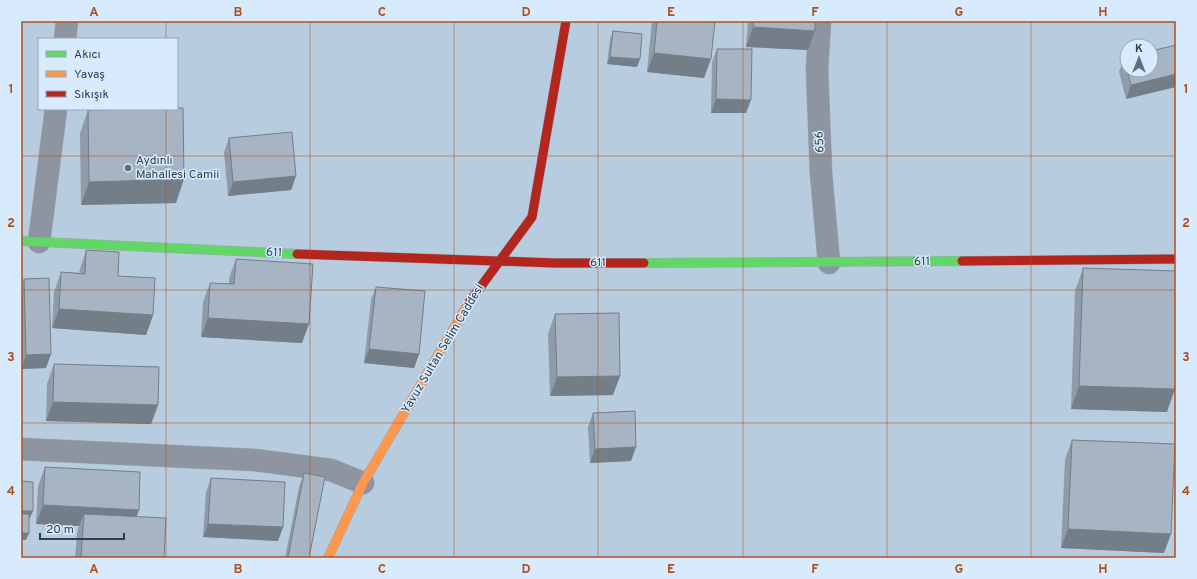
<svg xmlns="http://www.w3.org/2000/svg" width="1197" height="579" font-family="Overpass,sans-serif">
<rect width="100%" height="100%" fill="#b7ccde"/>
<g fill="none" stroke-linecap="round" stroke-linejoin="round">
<g stroke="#99a9b8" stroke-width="23">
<g id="street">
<path d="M820 21 817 69 821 173 829 263"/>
<path d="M65 39 67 21"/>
<path d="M39 242 56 109"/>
<path d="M21 449 254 460 331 470 363 483"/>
</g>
</g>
<g stroke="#99a9b8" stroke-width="10">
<g id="fast">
<path d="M21 241 297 254"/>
<path d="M644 263 962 261"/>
</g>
</g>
<g stroke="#99a9b8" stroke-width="10">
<path id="slow" d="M328 558 363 483 468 304"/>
</g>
<g stroke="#99a9b8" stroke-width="10">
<g id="jam">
<path d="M297 254 555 263H644"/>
<path d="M962 261 1176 259"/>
<path d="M468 304 532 217 566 21"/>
</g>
</g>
<use href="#street" stroke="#8f95a0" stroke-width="22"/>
<use href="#fast" stroke="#63d668" stroke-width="9"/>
<use href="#slow" stroke="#ff974d" stroke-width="9"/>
<use href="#jam" stroke="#b3261e" stroke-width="9"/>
</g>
<g fill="#8f9ba8">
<path d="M652 21H715L704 78 647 72Z"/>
<path d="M748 21H815L808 50 746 47Z"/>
<path d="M613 31 637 67 607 64 610 39Z"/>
<path d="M717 49 746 113H711L712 62Z"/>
<path d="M1124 58 1151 70 1126 99 1119 72Z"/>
<path d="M88 110 176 203 81 205 80 133Z"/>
<path d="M229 138 296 176 291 190 228 196 224 152Z"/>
<path d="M86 250 118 276 153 315 146 335 52 328 54 292 61 272 79 273 80 269Z"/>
<path d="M236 259 302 343 201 337 203 302 210 283 229 284V278Z"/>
<path d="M1083 268 1167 412 1071 409 1075 291Z"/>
<path d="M24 279 46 368 21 369V287Z"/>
<path d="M376 287 419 354 414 368 364 363 371 300Z"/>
<path d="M555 314 613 395 550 396 548 334Z"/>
<path d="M54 364 158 405 151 424 46 421 47 384Z"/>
<path d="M593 413 631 461 590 463 588 427Z"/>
<path d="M1072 440 1164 553 1061 548 1065 459Z"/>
<path d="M45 467 136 517 164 558H75L77 533 79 526 36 524 38 486Z"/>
<path d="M304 473 309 558H285L299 487Z"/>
<path d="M211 478 283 527 278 541 203 537 206 492Z"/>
</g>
<g fill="#747e88">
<path d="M753 27 815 31 808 50 746 47Z"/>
<path d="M654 53 711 59 704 78 647 72Z"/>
<path d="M610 57 640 59 637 67 607 64Z"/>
<path d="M1176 74V87L1126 99 1131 85Z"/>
<path d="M716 99 751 100 746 113H711Z"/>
<path d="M296 176 291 190 228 196 233 182Z"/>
<path d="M184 179 176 203 81 205 89 182Z"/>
<path d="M59 309 153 315 146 335 52 328Z"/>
<path d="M208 318 309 324 302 343 201 337Z"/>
<path d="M369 349 419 354 414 368 364 363Z"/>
<path d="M51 354 46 368 21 369 26 355Z"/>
<path d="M620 376 613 395 550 396 557 377Z"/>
<path d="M1079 386 1175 389 1167 412 1071 409Z"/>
<path d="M53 402 158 405 151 424 46 421Z"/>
<path d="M636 447 631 461 590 463 595 449Z"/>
<path d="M43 505 139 510 132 529 84 514 79 526 36 524Z"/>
<path d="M21 511H33L30 518H21Z"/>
<path d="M208 524 283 527 278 541 203 537Z"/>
<path d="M1068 529 1171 534 1164 553 1061 548Z"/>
<path d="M21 533H29L26 540H21Z"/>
</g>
<g fill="#a6b4c3" stroke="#747e88">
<path d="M657 21H715L711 59 654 53Z"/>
<path d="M754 21H815V31L753 27Z"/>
<path d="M613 31 642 34 640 59 610 57Z"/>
<path d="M1176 45V74L1131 85 1127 70H1151V51Z"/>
<path d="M717 49H752L751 100 716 99Z"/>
<path d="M1127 57V69L1124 58Z"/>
<path d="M183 108 184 179 89 182 88 110Z"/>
<path d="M292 132 296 176 233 182 229 138Z"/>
<path d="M86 250 119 252 118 276 155 278 153 315 59 309 61 272 85 274Z"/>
<path d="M236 259 313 264 309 324 208 318 210 283 234 284Z"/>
<path d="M1083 268 1176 271V369L1175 389 1079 386Z"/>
<path d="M49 278 51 354 26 355 24 279Z"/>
<path d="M376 287 425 291 419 354 369 349Z"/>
<path d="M619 313 620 376 557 377 555 314Z"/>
<path d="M54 364 159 367 158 405 53 402Z"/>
<path d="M635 411 636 447 595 449 593 413Z"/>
<path d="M1072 440 1175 444 1171 534 1068 529Z"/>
<path d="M45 467 140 472 139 510 43 505Z"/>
<path d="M304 473 325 477 309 558H288Z"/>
<path d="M211 478 285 482 283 527 208 524Z"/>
<path d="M21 481 33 482V511H21Z"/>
<rect x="21" y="514" width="8" height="19"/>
<path d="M84 514 166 518 164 558H81Z"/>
</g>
<path fill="none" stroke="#b0511f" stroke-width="1" stroke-opacity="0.55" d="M166 21V39M310 21V558M454 21V558M598 21V558M743 21V558M887 21V558M1031 21V558M166 109V558M21 156H1176M21 290H1176M21 423H1176"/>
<circle fill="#5e707f" stroke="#d8ebfd" stroke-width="1.5" cx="128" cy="168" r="4"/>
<g text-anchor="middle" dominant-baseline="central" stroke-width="3" stroke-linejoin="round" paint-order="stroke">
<g font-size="12" fill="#2e3e4c" stroke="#d8ebfd">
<text transform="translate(820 142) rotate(-92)">656</text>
<text transform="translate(274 253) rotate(3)">611</text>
<text transform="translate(922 262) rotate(-1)">611</text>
<text x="598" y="263">611</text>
<text transform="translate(443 349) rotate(-59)">Yavuz Sultan Selim Caddesi</text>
</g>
<g font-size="12" fill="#2e3e4c" stroke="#d8ebfd" text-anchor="start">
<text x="136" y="161">Aydınlı<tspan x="136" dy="14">Mahallesi Camii</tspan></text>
</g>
</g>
<rect width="1197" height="579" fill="none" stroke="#d8ebfd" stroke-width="44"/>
<rect x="38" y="38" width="140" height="72" fill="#d8ebfd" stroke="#94a6b6"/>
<rect x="46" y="51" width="20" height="6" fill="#63d668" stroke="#94a6b6"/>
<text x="74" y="58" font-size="12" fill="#2e3e4c">Akıcı</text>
<rect x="46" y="71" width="20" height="6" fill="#ff974d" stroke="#94a6b6"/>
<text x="74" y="78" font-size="12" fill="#2e3e4c">Yavaş</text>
<rect x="46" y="91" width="20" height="6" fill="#b3261e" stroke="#94a6b6"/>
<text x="74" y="98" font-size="12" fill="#2e3e4c">Sıkışık</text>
<g transform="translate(1139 58)"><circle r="19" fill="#d8ebfd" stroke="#94a6b6"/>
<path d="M0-3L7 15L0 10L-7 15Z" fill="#5e707f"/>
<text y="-6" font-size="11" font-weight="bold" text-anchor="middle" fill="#2e3e4c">K</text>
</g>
<path d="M40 533v6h84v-6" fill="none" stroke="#2e3e4c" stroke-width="2"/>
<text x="46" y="533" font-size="12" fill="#2e3e4c" stroke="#d8ebfd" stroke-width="3" paint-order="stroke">20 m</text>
<rect x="22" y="22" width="1153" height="535" fill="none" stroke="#b0511f" stroke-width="1.5"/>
<g font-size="13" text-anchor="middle" font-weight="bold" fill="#b0511f">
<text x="94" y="16">A</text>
<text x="238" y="16">B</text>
<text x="382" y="16">C</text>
<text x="526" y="16">D</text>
<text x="671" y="16">E</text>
<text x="815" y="16">F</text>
<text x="959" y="16">G</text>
<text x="1103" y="16">H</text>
<text x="11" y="93">1</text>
<text x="1186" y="93">1</text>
<text x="11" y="227">2</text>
<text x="1186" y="227">2</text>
<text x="11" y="361">3</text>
<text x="1186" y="361">3</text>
<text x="11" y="495">4</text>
<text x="1186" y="495">4</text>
<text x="94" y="573">A</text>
<text x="238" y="573">B</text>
<text x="382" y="573">C</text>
<text x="526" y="573">D</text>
<text x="671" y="573">E</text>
<text x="815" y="573">F</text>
<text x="959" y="573">G</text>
<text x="1103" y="573">H</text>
</g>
</svg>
